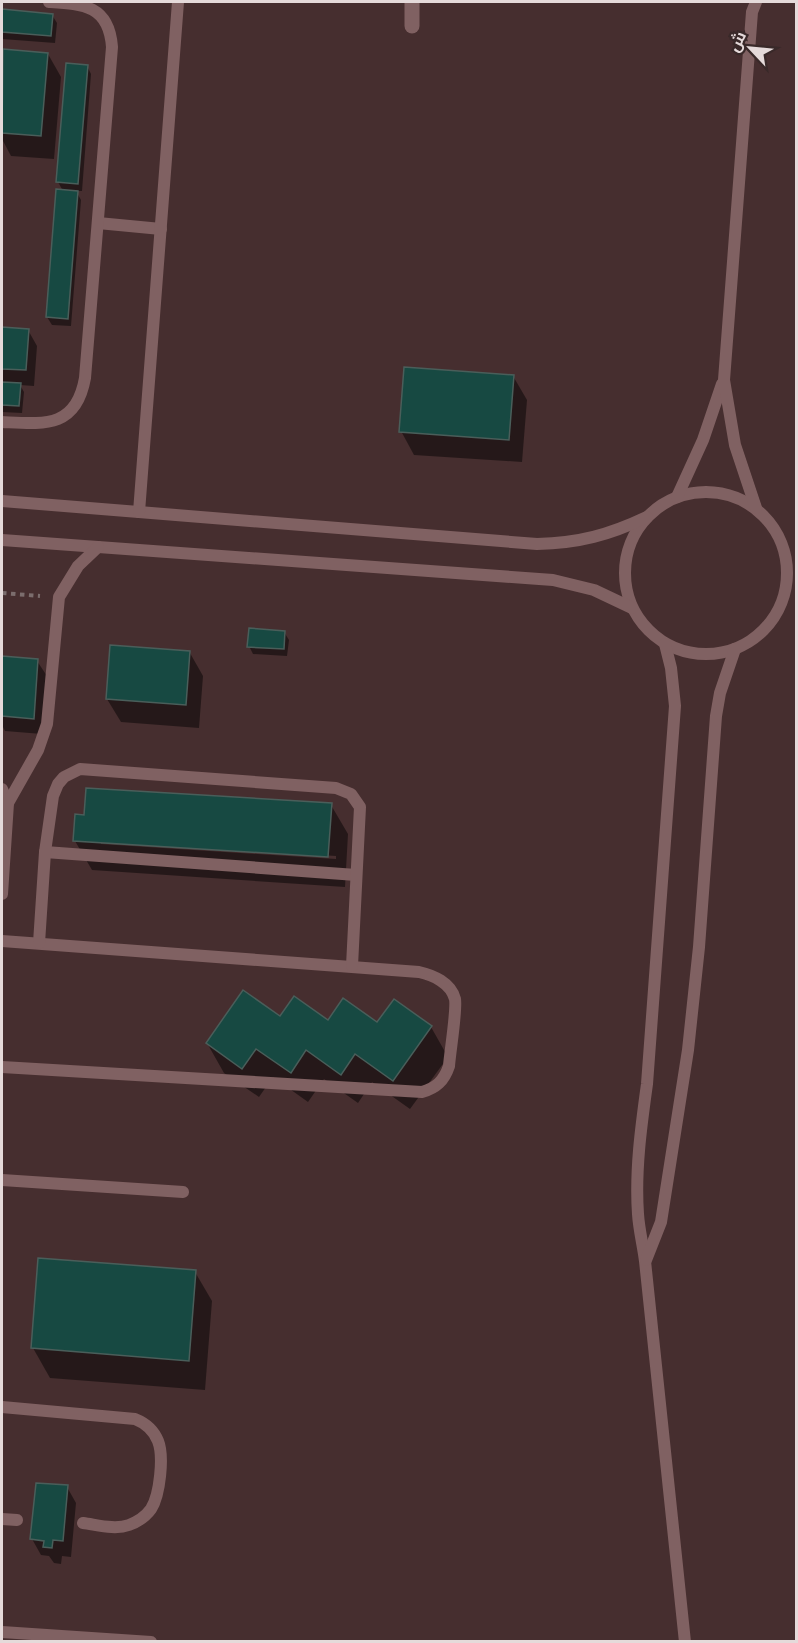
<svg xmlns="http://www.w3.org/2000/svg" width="798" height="1643" font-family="'Alegreya Sans',Cairo,sans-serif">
<rect width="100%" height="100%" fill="#392929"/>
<rect fill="#462e2f" x="2" y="2" width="794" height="1639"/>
<g fill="#0007" fill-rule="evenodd">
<path d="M2 11 52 15 57 23 55 43 2 39Z"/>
<path d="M4 51 48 54 61 77 54 159 11 156 2 139V85Z"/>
<path d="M87 66 91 74 82 191H76L81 200 71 326 52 325 47 317 63 191 58 182Z"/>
<path d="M2 328 28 330 37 346 34 386 20 385 24 392 22 413 2 412V383H3L2 380Z"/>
<path d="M513 376 527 400 522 462 414 455 401 431Z"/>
<path d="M284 632 289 640 287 656 253 654 249 646Z"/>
<path d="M190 653 203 676 199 728 121 722 107 699Z"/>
<path d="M2 658 37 661 47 676 42 734 5 731 2 725Z"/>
<path d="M331 805 348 834 345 887 92 870 75 841 86 817ZM101 841 336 856V859L101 844Z"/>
<path d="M280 1018 431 1027 448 1057 410 1109 372 1082 358 1103 324 1079 308 1102 273 1077 259 1097 224 1073 207 1043Z"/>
<path d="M195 1272 212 1301 205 1390 50 1378 33 1348Z"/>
<path d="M67 1487 76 1503 71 1557 62 1556 61 1564 54 1563 49 1556 41 1555 32 1539Z"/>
</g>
<g fill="#174942" stroke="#4a5e5a" stroke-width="1.5">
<path d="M2 9 53 14 51 36 2 32Z"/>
<path d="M3 49 48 53 41 136 2 133Z"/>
<path d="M66 63 88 65 78 184 56 182Z"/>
<path d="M56 189 78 191 68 319 46 317Z"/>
<path d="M2 327 29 329 26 370 2 369Z"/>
<path d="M404 367 514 375 509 440 399 432Z"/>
<path d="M2 382 21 383 19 406 2 405Z"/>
<path d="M249 628 285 631 284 649 247 647Z"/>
<path d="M110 645 190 651 186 705 106 699Z"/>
<path d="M2 656 38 659 34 719 2 716Z"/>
<path d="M86 788 332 803 328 857 73 841 75 814 84 815Z"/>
<path d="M243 990 280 1016 294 996 328 1020 343 998 377 1022 394 999 432 1026 393 1081 355 1054 341 1075 306 1050 291 1073 256 1049 242 1069 206 1043Z"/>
<path d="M38 1258 196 1270 189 1361 31 1348Z"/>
<path d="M36 1483 68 1485 63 1541 53 1540 52 1548 43 1547 44 1541 30 1539Z"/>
</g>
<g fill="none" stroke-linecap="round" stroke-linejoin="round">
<path stroke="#7b6d6d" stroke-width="4" stroke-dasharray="4.5 4.5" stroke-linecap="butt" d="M2 593 40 596"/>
<g stroke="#806162" stroke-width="12">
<path d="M98 223 161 229"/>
<path d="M2 422C43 424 76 429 85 378L112 47C109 5 83 4 49 2"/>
<circle cx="706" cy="573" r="81"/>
<path d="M677 497 703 440 722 384"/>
<path d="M2 501 537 544C579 543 609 535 647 517"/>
<path d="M756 508 735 445 724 380 752 12 756 2"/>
<path d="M139 512 178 2"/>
<path d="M2 540 553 580 594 590 632 608"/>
<path d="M665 644 671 668 675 706 647 1084C641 1127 635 1171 638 1214 639 1230 643 1245 645 1261L685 1642"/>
<path d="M2 789 8 803"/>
<path d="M45 852 356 875"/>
<path d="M2 894 8 803 38 750 47 724 59 597 78 566 98 547"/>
<path d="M2 941 419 972C433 975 451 983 455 999 457 1010 450 1052 449 1066 444 1081 436 1088 422 1092L2 1067"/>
<path d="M39 943 45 852 53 796 58 784 64 777 80 769 336 788 351 794 360 807 352 966"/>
<path d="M2 1180 183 1192"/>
<path d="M646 1260 661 1222 688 1050 699 947 716 716 720 693 735 649"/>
<path d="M2 1407 135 1419C145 1423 154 1431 158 1441 164 1456 160 1495 151 1509 146 1516 137 1522 129 1525 115 1530 98 1525 83 1523"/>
<path d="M2 1519 17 1520"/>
<path d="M2 1632 151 1642"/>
</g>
<path stroke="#806162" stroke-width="15" d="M412 26V2"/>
</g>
<rect width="798" height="1643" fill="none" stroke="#e5dada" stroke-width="6"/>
<g transform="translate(750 48) rotate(296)" stroke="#392929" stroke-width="4.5" paint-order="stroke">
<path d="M0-4.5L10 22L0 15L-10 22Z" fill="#e5dada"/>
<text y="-9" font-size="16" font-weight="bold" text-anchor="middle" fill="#e5dada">ش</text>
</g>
</svg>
